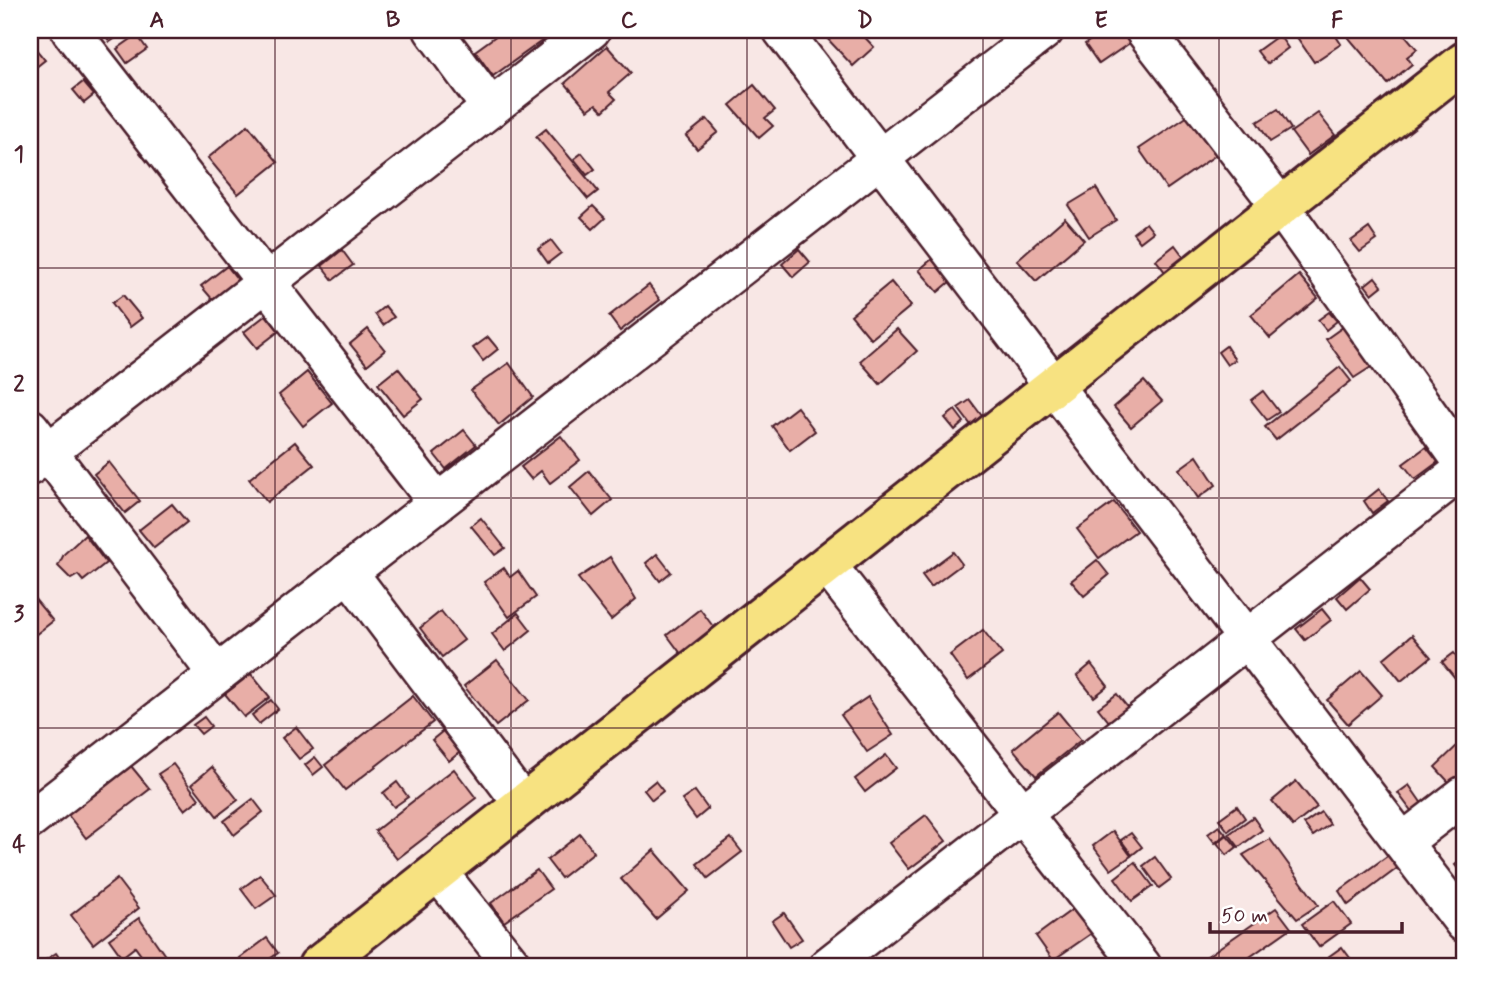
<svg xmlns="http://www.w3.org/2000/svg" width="1494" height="996" font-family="Mynerve,sans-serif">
<rect width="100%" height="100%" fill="#f8e7e5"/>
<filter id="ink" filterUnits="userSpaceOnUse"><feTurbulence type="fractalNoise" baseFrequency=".0143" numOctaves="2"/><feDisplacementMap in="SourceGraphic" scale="14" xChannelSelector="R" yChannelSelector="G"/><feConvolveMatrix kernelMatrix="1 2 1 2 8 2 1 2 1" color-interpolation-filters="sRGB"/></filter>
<g filter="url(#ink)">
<g fill="#e8aea7" stroke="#4a1f2b" stroke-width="2">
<path d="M101 30H120L123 33 110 42Z"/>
<path d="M504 30H557L493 76 475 51Z"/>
<path d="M827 30H858L874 47 853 66 823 34Z"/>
<path d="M1105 30H1127L1134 40 1099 64 1085 44Z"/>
<path d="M1292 30H1332L1341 44 1314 62Z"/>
<path d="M1357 30H1401L1417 49 1407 57 1412 64 1388 84 1348 37Z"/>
<path d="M137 35 147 49 127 63 117 49Z"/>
<path d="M1279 35 1288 48 1267 64 1257 51Z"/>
<path d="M30 42 45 60 30 72Z"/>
<path d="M607 46 631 73 609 92 616 99 603 111 596 104 588 110 565 83Z"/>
<path d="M83 82 94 95 84 103 73 90Z"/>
<path d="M754 85 775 110 765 118 773 126 759 138 730 105Z"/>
<path d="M1278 109 1291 129 1270 142 1257 122Z"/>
<path d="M1318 113 1335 135 1308 155 1291 132Z"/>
<path d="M1188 116 1216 155 1167 189 1139 149Z"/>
<path d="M707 119 718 132 697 149 686 136Z"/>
<path d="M248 125 278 162 238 194 208 158Z"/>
<path d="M546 129 598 191 588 199 536 137Z"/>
<path d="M582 153 595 169 587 175 574 159Z"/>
<path d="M1096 188 1116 220 1089 237 1068 205Z"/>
<path d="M593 206 605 218 593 229 581 217Z"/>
<path d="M1065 218 1084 240 1036 281 1017 260Z"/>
<path d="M1146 223 1153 232 1140 242 1133 233Z"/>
<path d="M1369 228 1377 240 1360 252 1351 241Z"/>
<path d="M551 240 561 253 548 263 538 249Z"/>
<path d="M1175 245 1184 257 1165 272 1156 260Z"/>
<path d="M799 249 810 262 793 277 782 264Z"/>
<path d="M342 250 353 265 333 280 322 266Z"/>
<path d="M932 259 951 281 938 292 919 270Z"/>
<path d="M227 266 238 280 213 300 201 286Z"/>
<path d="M1299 275 1318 298 1270 338 1251 315Z"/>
<path d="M1375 277 1382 286 1372 294 1365 285Z"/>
<path d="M891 282 911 306 871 339 851 315Z"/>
<path d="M649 285 660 300 620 331 609 316Z"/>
<path d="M123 295 142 318 130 327 112 303Z"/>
<path d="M385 306 394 317 383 325 375 314Z"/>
<path d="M1329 312 1337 321 1326 330 1318 320Z"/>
<path d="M266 315 279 331 257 348 244 332Z"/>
<path d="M1343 327 1371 367 1354 378 1326 339Z"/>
<path d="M368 329 385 350 367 365 350 344Z"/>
<path d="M897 329 917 351 880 384 860 361Z"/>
<path d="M488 337 498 349 483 361 473 348Z"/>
<path d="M1226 346 1235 360 1227 365 1218 352Z"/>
<path d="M509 363 533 397 499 425 471 390Z"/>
<path d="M1340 367 1351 381 1276 440 1265 427Z"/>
<path d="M398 368 423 399 403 415 378 384Z"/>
<path d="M307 372 332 403 303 426 279 395Z"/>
<path d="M1144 381 1162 401 1131 427 1114 407Z"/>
<path d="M1263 391 1279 412 1267 420 1251 400Z"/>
<path d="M970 400 982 416 971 425 958 408Z"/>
<path d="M797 407 815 431 790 450 772 426Z"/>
<path d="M955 410 964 422 955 430 945 418Z"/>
<path d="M464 430 476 445 446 469 434 454Z"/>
<path d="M561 436 580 460 550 483 541 471 531 479 521 467Z"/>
<path d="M295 442 314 465 267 502 249 479Z"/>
<path d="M1426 447 1438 462 1415 479 1403 464Z"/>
<path d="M1197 456 1216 485 1198 498 1179 469Z"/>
<path d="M109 462 140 501 125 513 94 474Z"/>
<path d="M589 471 612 500 593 516 570 487Z"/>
<path d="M1379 489 1388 501 1372 513 1364 501Z"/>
<path d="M1114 502 1136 531 1099 558 1077 529Z"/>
<path d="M172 504 187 522 154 548 139 530Z"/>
<path d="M481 518 505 548 495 555 471 526Z"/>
<path d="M85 535 106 563 83 581 78 575 71 579 58 566 64 554Z"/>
<path d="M953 552 962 564 931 587 922 575Z"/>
<path d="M657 554 671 572 660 581 646 563Z"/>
<path d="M610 557 636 599 611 620 578 578Z"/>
<path d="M1097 560 1109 575 1084 596 1071 581Z"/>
<path d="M504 568 510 577 518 571 536 597 509 617 484 582Z"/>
<path d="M1360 577 1370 589 1347 609 1337 597Z"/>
<path d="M33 597 53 621 30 639V599Z"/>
<path d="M700 609 715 629 682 655 667 635Z"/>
<path d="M1322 609 1331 620 1305 640 1296 629Z"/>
<path d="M441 611 464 640 442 657 420 628Z"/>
<path d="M518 613 531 630 505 651 492 634Z"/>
<path d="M983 630 1002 654 968 680 950 655Z"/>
<path d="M1412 635 1431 657 1401 681 1383 659Z"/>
<path d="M1454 653 1464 666V681L1460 684 1442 662Z"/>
<path d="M497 660 529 700 496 726 464 686Z"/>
<path d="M1091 664 1108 686 1094 697 1077 676Z"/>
<path d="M1361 671 1382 695 1348 724 1327 700Z"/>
<path d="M251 674 270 697 244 717 225 694Z"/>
<path d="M1117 694 1129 709 1110 723 1098 708Z"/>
<path d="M413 696 433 722 345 790 325 765Z"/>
<path d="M868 697 893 735 867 752 841 715Z"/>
<path d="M271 700 278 709 259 724 252 715Z"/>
<path d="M1058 712 1081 740 1036 776 1013 749Z"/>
<path d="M204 717 211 726 201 734 193 725Z"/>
<path d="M296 727 313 749 299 759 282 738Z"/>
<path d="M443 731 460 752 449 761 432 740Z"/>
<path d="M1464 739V782L1456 790 1435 767Z"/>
<path d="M886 755 896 768 865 792 855 779Z"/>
<path d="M315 757 323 767 313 775 305 765Z"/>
<path d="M173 764 199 799 185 810 158 774Z"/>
<path d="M131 766 150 789 86 838 68 815Z"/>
<path d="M212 767 238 800 217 816 192 784Z"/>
<path d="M454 769 476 798 397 859 375 831Z"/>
<path d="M655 781 663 791 652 800 644 790Z"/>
<path d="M1296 781 1317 807 1293 826 1272 801Z"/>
<path d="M397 782 408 797 394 807 383 793Z"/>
<path d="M1409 785 1425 808 1415 816 1398 793Z"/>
<path d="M695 791 708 809 696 819 682 800Z"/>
<path d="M253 799 263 812 234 835 224 821Z"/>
<path d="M1237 806 1245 818 1228 831 1219 819Z"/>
<path d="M1321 812 1330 824 1313 836 1304 824Z"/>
<path d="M926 815 946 841 909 869 889 843Z"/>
<path d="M1253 817 1262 830 1239 847 1229 834Z"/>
<path d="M1219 826 1226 834 1215 843 1208 834Z"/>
<path d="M1113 831 1131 856 1111 870 1093 846Z"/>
<path d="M1131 833 1142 847 1132 855 1121 840Z"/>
<path d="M580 834 594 852 561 878 547 860Z"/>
<path d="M1227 835 1237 847 1227 855 1217 843Z"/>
<path d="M731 838 742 852 708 878 697 864Z"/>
<path d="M1270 839 1318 905 1297 919 1243 855Z"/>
<path d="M654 850 689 891 656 919 621 879Z"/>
<path d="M1390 854 1399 867 1348 905 1339 891Z"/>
<path d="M1155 857 1171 879 1159 888 1143 866Z"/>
<path d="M1464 858V877L1455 865Z"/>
<path d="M1135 862 1153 886 1132 901 1115 878Z"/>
<path d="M537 870 551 889 504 922 491 903Z"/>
<path d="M260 875 276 895 256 909 241 889Z"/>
<path d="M117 879 139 908 93 944 71 915Z"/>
<path d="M1334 901 1351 924 1319 947 1302 924Z"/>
<path d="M1077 906 1095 931 1053 960 1036 936Z"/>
<path d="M1276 908 1291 928 1237 966H1193Z"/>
<path d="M784 913 802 939 789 947 772 921Z"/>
<path d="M139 918 166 957 153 966H149L135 947 122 957 109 939Z"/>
<path d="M267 938 278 953 260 966H246L240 958Z"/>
<path d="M1342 947 1356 966H1334L1328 957Z"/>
<path d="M56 953 63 963 59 966H47L44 961Z"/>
</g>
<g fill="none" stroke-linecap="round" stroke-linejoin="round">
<g stroke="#4a1f2b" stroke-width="42">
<g id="minor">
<path d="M70 30 437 502"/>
<path d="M433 30 491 108"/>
<path d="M782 30 1464 923"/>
<path d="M1144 30 1281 207 1464 464"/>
<path d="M30 428 217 674"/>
<path d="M30 466 591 30"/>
<path d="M827 565 1142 966"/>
<path d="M348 572 523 804"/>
<path d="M30 820 1045 30"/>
<path d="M1403 842 1464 795"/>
<path d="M438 872 513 966"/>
<path d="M828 966 1464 469"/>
</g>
</g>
<g stroke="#4a1f2b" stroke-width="44">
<path id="major" d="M318 966 1464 62"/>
</g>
<use href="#minor" stroke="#fff" stroke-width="37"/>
<use href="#major" stroke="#f7e281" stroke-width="38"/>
</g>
</g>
<path fill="none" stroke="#4a1f2b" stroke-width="2" stroke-opacity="0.55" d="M275 30V966M511 30V966M747 30V966M983 30V966M1219 30V966M30 268H1464M30 498H1464M30 728H1464"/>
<rect width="1494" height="996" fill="none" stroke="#fff" stroke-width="77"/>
<path d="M1210 922v10h192v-10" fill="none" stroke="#4a1f2b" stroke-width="3.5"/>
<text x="1221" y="922" font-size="21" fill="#4a1f2b" stroke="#ffffff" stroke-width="5" paint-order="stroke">50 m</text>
<rect x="38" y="38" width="1418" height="920" fill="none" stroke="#4a1f2b" stroke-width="2.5"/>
<g font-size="23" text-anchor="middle" font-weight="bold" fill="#4a1f2b">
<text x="157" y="27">A</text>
<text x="393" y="27">B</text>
<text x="629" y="27">C</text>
<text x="865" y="27">D</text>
<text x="1101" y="27">E</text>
<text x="1337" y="27">F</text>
<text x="19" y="161">1</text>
<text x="19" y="391">2</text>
<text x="19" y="621">3</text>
<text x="19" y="851">4</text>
</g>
</svg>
